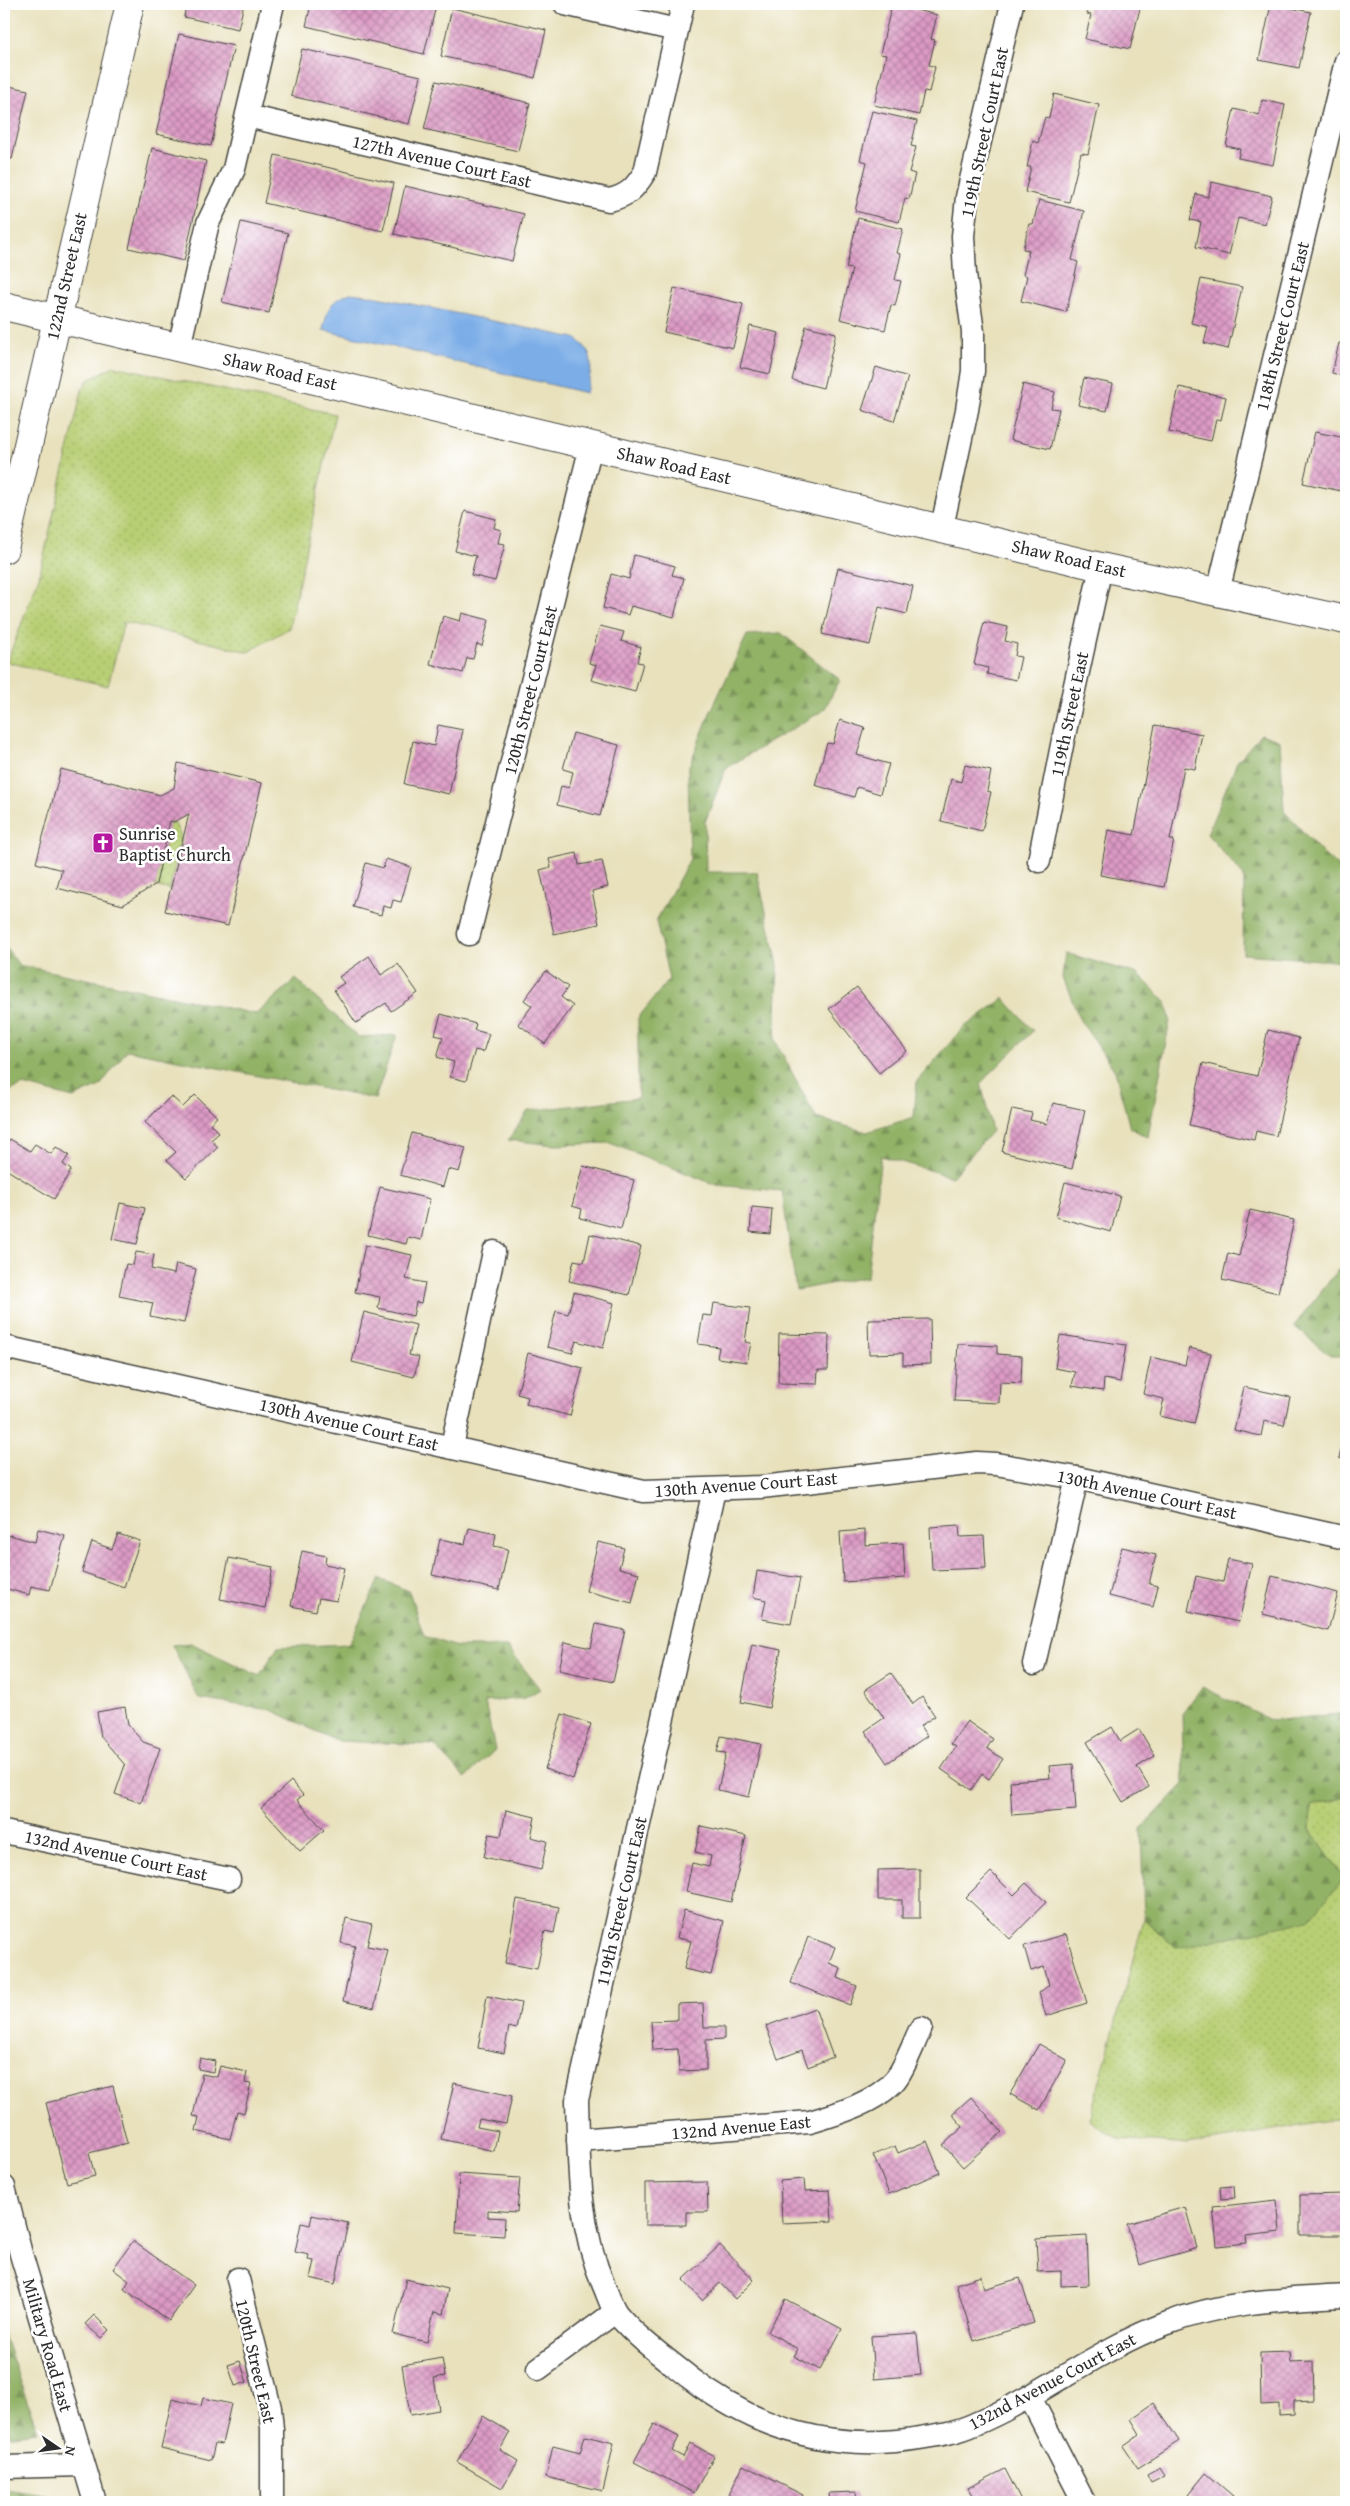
<svg xmlns="http://www.w3.org/2000/svg" width="1350" height="2506" font-family="'Gentium Book Plus',serif">
<defs>
<pattern id="grass-dots" width="8" height="8" patternUnits="userSpaceOnUse" patternTransform="scale(1.25)"><rect width="8" height="8" fill="#b8cf74"/><path d="M2 2h.1M6 6h.1" fill="none" stroke="#9eb265" stroke-width="1.8" stroke-linecap="round"/></pattern>
<pattern id="forest-firs" width="22" height="20" patternUnits="userSpaceOnUse" patternTransform="scale(1.25)"><rect width="22" height="20" fill="#92b266"/><path d="M5 1l3.5 6h-7zM16 11l3.5 6h-7z" fill="#779154"/></pattern>
<pattern id="building-cross-hatch" width="8" height="8" patternUnits="userSpaceOnUse" patternTransform="scale(1.25)"><rect width="8" height="8" fill="#dc9ac5"/><path d="M0 0l8 8M0 8l8-8" fill="none" stroke="#b37ea0"/></pattern>
</defs>
<rect width="100%" height="100%" fill="#fff"/>
<filter id="ink" filterUnits="userSpaceOnUse"><feTurbulence type="fractalNoise" baseFrequency=".02" numOctaves="2"/><feDisplacementMap in="SourceGraphic" scale="10" xChannelSelector="R" yChannelSelector="G"/><feConvolveMatrix kernelMatrix="1 2 1 2 8 2 1 2 1" color-interpolation-filters="sRGB"/></filter>
<filter id="wash" filterUnits="userSpaceOnUse"><feTurbulence type="fractalNoise" baseFrequency=".0096" numOctaves="4" result="noise"/><feDisplacementMap in="SourceGraphic" scale="20" xChannelSelector="R" yChannelSelector="G"/><feGaussianBlur stdDeviation="1.12" result="paint"/><feColorMatrix in="noise" values="0 0 0 0 0 0 0 0 0 0 0 0 0 0 0 0 0 1.4 0 .05"/><feComposite in="paint" operator="in"/></filter>
<g filter="url(#wash)">
<rect width="100%" height="100%" fill="#e8e1bc"/>
<g fill="url(#grass-dots)" stroke="#727d50">
<path d="M114 366 335 414 289 628 248 652 124 622 108 686 7 662 39 577 82 390 87 381Z"/>
<path d="M170 821 174 822 181 836 170 890 155 886Z"/>
<path d="M1346 1796V2117L1188 2145 1119 2139 1089 2120 1144 1919 1176 1948 1344 1878 1310 1830 1311 1806Z"/>
</g>
<g fill="url(#forest-firs)" stroke="#5e6e48">
<path d="M781 633 840 680 824 710 726 768 705 822 706 872H757L778 965 775 1040 816 1118 867 1132 914 1117 917 1081 963 1028 1004 998 1033 1031 981 1083 992 1131 952 1177 881 1156 867 1277 796 1290 782 1191 716 1185 610 1143 555 1145 508 1140 528 1111 638 1098V1018L669 979 656 921 690 859 688 769 710 713 747 635Z"/>
<path d="M1261 734 1280 741 1284 811 1324 855 1346 873V962L1243 954 1244 876 1207 834 1237 762Z"/>
<path d="M4 945 19 965 256 1014 296 979 358 1037 397 1035 375 1099 127 1050 100 1086 73 1098 24 1085 4 1093Z"/>
<path d="M1066 953 1138 974 1166 1002 1170 1020 1148 1137 1130 1128 1115 1071 1080 1020 1063 978Z"/>
<path d="M1346 1264V1356H1330L1294 1326 1339 1269Z"/>
<path d="M379 1579 409 1591 424 1636 457 1647H507L540 1689 525 1698 485 1702 495 1750 465 1778 434 1745 337 1741 271 1710 199 1699 172 1645 191 1643 259 1676 278 1647 349 1644Z"/>
<path d="M1202 1687 1272 1721 1346 1713V1796L1311 1806 1310 1830 1344 1878 1308 1921 1176 1948 1144 1919 1141 1829 1184 1784 1182 1714Z"/>
<path d="M4 2335 38 2432 4 2436Z"/>
<path d="M4 2489 65 2498 66 2502H4Z"/>
</g>
<path fill="#7bade7" stroke="#536c89" d="M350 293 368 295 575 338C598 354 591 369 586 393L323 330C328 309 329 301 350 293Z"/>
<g id="blocks">
<g fill="url(#building-cross-hatch)">
<path d="M186 4H244L238 29 184 17Z"/>
<path d="M311 4H424L436 6 424 54 306 26Z"/>
<path d="M892 4 937 15 931 39 935 40 929 65 935 67 929 92 924 91 919 115 874 105 886 55 880 54Z"/>
<path d="M913 4H934L933 9Z"/>
<path d="M1089 4H1141L1130 49 1085 39 1091 15 1087 14Z"/>
<path d="M1271 4 1311 12 1299 68 1259 60Z"/>
<path d="M452 8 546 30 535 78 441 56Z"/>
<path d="M179 34 234 46 211 146 156 134Z"/>
<path d="M302 49 421 76 409 124 291 96Z"/>
<path d="M436 81 530 103 518 151 424 129Z"/>
<path d="M4 85 28 90 12 159 4 157Z"/>
<path d="M1054 94 1099 105 1088 154 1081 153 1069 202 1025 192 1031 167H1027L1033 141 1038 143 1045 117 1049 118Z"/>
<path d="M1262 100 1285 105 1273 165 1238 158 1240 149 1226 146 1234 109 1259 115Z"/>
<path d="M872 111 917 121 911 146 916 147 909 172 915 174 909 199 905 198 899 222 855 211 867 162 860 160Z"/>
<path d="M152 148 206 161 184 261 129 248Z"/>
<path d="M275 155 394 183 383 231 264 203Z"/>
<path d="M1212 182 1272 196 1265 224 1238 218 1229 255 1196 247 1201 222 1190 220 1196 194 1208 197Z"/>
<path d="M405 186 524 214 512 261 394 234Z"/>
<path d="M1039 200 1084 211 1072 260 1078 262 1066 312 1021 301 1027 276 1023 275 1029 250 1023 249 1029 224H1033Z"/>
<path d="M858 218 903 229 897 253 901 254 895 280 901 281 895 306 891 305 885 330 840 319 852 269 846 268Z"/>
<path d="M241 222 288 233 269 313 222 302Z"/>
<path d="M1201 279 1242 287 1228 349 1204 343 1208 327 1191 323Z"/>
<path d="M674 288 743 304 733 348 664 332Z"/>
<path d="M750 326 779 333 770 374 740 367Z"/>
<path d="M806 326 836 333 823 388 792 380Z"/>
<path d="M1339 343 1346 344V377L1332 373Z"/>
<path d="M876 367 908 377 894 421 862 410Z"/>
<path d="M1084 378 1113 384 1107 411 1078 405Z"/>
<path d="M1023 384 1055 392 1051 408 1059 409 1050 449 1010 440Z"/>
<path d="M1179 387 1226 397 1221 420 1216 419 1211 441 1169 432Z"/>
<path d="M1315 432 1346 438V492L1303 483Z"/>
<path d="M465 511 496 519 494 528 501 530 498 543 505 544 495 581 471 575 476 556 455 551Z"/>
<path d="M634 555 675 566 672 575 684 578 674 617 631 606 628 615 603 608 611 574 629 579Z"/>
<path d="M838 568 913 586 907 614 879 607 870 645 822 634Z"/>
<path d="M462 613 489 620 482 646 477 644 473 659 467 658 463 673 430 664 443 616 460 621Z"/>
<path d="M984 622 1008 627 1005 641 1017 644 1015 656 1021 657 1016 680 987 674 988 668 974 664Z"/>
<path d="M600 626 624 632 621 641 641 647 637 662 643 663 635 692 591 680 596 665 589 663Z"/>
<path d="M840 720 865 728 857 755 889 764 880 794 857 787 854 797 815 785 827 743 833 744Z"/>
<path d="M438 725 463 730 449 794 404 784 413 741 434 746Z"/>
<path d="M1155 725 1202 734 1195 769 1184 767 1170 840H1174L1164 887 1100 875 1108 830 1134 835Z"/>
<path d="M573 733 619 745 600 816 557 805 561 786 569 788 573 772 563 769Z"/>
<path d="M178 763 262 783 228 926 165 911 189 814 174 822 170 821 156 884 123 905 57 888 62 870 36 863 61 769 160 795 174 788Z"/>
<path d="M965 765 991 771 987 791 991 792 982 831 941 821 951 779 961 782Z"/>
<path d="M577 853 579 865 602 861 608 887 592 891 599 924 554 934 540 870 551 867 549 859Z"/>
<path d="M386 859 411 867 401 902 393 900 391 908 383 906 381 915 353 907 366 863 383 868Z"/>
<path d="M369 956 381 975 398 964 418 993 391 1011 386 1003 356 1023 334 990 344 983 339 977Z"/>
<path d="M546 971 568 987 561 997 573 1006 545 1044 518 1024 532 1006 524 1000Z"/>
<path d="M857 987 907 1051 879 1073 829 1009Z"/>
<path d="M441 1014 476 1024 474 1030 489 1034 483 1052 475 1050 466 1081 450 1077 454 1062 437 1057 443 1037 435 1035Z"/>
<path d="M1268 1030 1299 1038 1276 1136 1256 1131 1254 1140 1189 1125 1203 1063 1257 1076Z"/>
<path d="M195 1095 217 1117 210 1124 219 1133 211 1140 218 1147 186 1178 167 1160 176 1152 145 1122 171 1096 183 1107Z"/>
<path d="M1053 1103 1085 1110 1072 1169 1002 1152 1012 1109 1032 1113 1030 1120 1047 1124Z"/>
<path d="M412 1133 466 1148 459 1172 448 1169 443 1187 400 1175Z"/>
<path d="M10 1139 30 1151 35 1144 51 1154 56 1147 69 1155 63 1164 71 1170 54 1199 4 1168V1148Z"/>
<path d="M583 1166 634 1180 621 1229 580 1218 582 1209 572 1206Z"/>
<path d="M1065 1182 1120 1196 1111 1232 1056 1217Z"/>
<path d="M380 1187 430 1199 421 1240 408 1237 406 1244 368 1235Z"/>
<path d="M120 1203 145 1208 137 1244 112 1239Z"/>
<path d="M752 1207 772 1209 770 1234 750 1232Z"/>
<path d="M1250 1210 1294 1220 1278 1293 1222 1280 1228 1253 1239 1256Z"/>
<path d="M590 1234 641 1246 629 1295 569 1281 574 1260 584 1262Z"/>
<path d="M365 1245 412 1255 406 1279 425 1283 421 1303 416 1302 413 1316 378 1308 380 1297 355 1292Z"/>
<path d="M136 1252 154 1255 151 1269 174 1274 176 1264 196 1269 184 1323 150 1316 153 1303 119 1296 126 1264 133 1265Z"/>
<path d="M574 1292 614 1303 603 1348 576 1341 572 1353 547 1347 556 1311 568 1314Z"/>
<path d="M714 1303 750 1308 745 1342 751 1343 747 1362 717 1358 719 1347 698 1344 703 1315 712 1316Z"/>
<path d="M364 1312 416 1325 409 1355 419 1357 414 1377 352 1362Z"/>
<path d="M930 1319 931 1364 903 1365V1353L869 1354 868 1320Z"/>
<path d="M779 1334 829 1335 828 1370H818L817 1384 778 1383Z"/>
<path d="M1060 1335 1126 1345 1120 1382 1104 1379 1103 1391 1072 1386 1075 1372 1055 1368Z"/>
<path d="M958 1344 997 1346V1354L1022 1356 1021 1383 1000 1382 999 1403 954 1401Z"/>
<path d="M1189 1348 1211 1353 1194 1424 1160 1416 1164 1399 1143 1394 1151 1357 1185 1365Z"/>
<path d="M528 1353 583 1368 570 1416 526 1404 528 1397 517 1394Z"/>
<path d="M1244 1387 1290 1397 1284 1425 1264 1421 1261 1436 1234 1430Z"/>
<path d="M1346 1432V1460L1339 1458Z"/>
<path d="M959 1525 960 1537 984 1536 986 1568 932 1570 930 1527Z"/>
<path d="M469 1528 496 1534 494 1546 508 1549 499 1590 432 1575 440 1539 465 1544Z"/>
<path d="M38 1529 65 1536 50 1590 31 1586 29 1595 4 1588V1554L9 1535 35 1542Z"/>
<path d="M865 1530V1545L903 1543 905 1578 843 1582 840 1532Z"/>
<path d="M118 1534 140 1541 124 1587 82 1572 92 1542 112 1549Z"/>
<path d="M598 1542 624 1548 619 1568 639 1573 632 1603 586 1591Z"/>
<path d="M1122 1547 1156 1555 1149 1584 1158 1586 1153 1607 1109 1596Z"/>
<path d="M302 1551 326 1556 325 1564 344 1568 337 1601 319 1598 316 1611 291 1606Z"/>
<path d="M229 1558 273 1567 265 1608 220 1599Z"/>
<path d="M1228 1559 1252 1564 1239 1622 1188 1611 1196 1576 1223 1582Z"/>
<path d="M757 1571 800 1578 791 1624 762 1619 766 1600 753 1597Z"/>
<path d="M1272 1576 1338 1593 1328 1631 1263 1614Z"/>
<path d="M1346 1615V1634L1341 1633Z"/>
<path d="M596 1624 625 1630 613 1682 559 1670 565 1642 591 1648Z"/>
<path d="M752 1644 781 1650 769 1708 741 1702Z"/>
<path d="M891 1673 913 1704 922 1697 935 1716 920 1726 927 1736 887 1763 865 1731 884 1718 865 1690Z"/>
<path d="M125 1707 128 1725 143 1742 160 1748 141 1803 115 1794 125 1765 101 1737 97 1712Z"/>
<path d="M562 1714 591 1724 573 1779 545 1769Z"/>
<path d="M967 1721 993 1739 987 1748 1003 1759 989 1779 982 1774 971 1790 941 1769 956 1747 951 1744Z"/>
<path d="M1112 1727 1120 1741 1139 1729 1155 1756 1137 1767 1149 1787 1123 1802 1087 1742Z"/>
<path d="M721 1736 761 1744 749 1797 718 1790 726 1753 717 1752Z"/>
<path d="M1073 1764 1076 1810 1012 1815 1010 1781 1050 1778 1049 1766Z"/>
<path d="M291 1781 303 1795 297 1800 324 1830 300 1851 261 1808Z"/>
<path d="M506 1810 535 1817 531 1837 547 1841 541 1870 484 1857 489 1834 501 1836Z"/>
<path d="M701 1826 746 1836 731 1902 686 1892 692 1863 709 1867 711 1856 695 1852Z"/>
<path d="M920 1869V1918H902V1900H878V1870Z"/>
<path d="M991 1872 1014 1895 1026 1883 1046 1902 1010 1939 966 1897Z"/>
<path d="M517 1899 559 1907 554 1933 545 1931 537 1969 505 1963Z"/>
<path d="M684 1910 724 1921 711 1975 684 1969 691 1941 677 1938Z"/>
<path d="M346 1918 372 1924 367 1946 388 1950 374 2008 343 2001 355 1946 341 1943Z"/>
<path d="M1066 1934 1087 2003 1046 2016 1039 1993 1049 1985 1044 1967 1031 1971 1024 1946Z"/>
<path d="M808 1937 835 1947 829 1963 841 1968 838 1978 857 1986 850 2005 791 1983Z"/>
<path d="M487 1996 521 2003 516 2029 509 2027 504 2053 478 2048Z"/>
<path d="M703 2003 704 2027H724V2039L706 2040V2070L679 2071 678 2049 653 2050 651 2021 677 2020V2004Z"/>
<path d="M815 2008 833 2057 808 2067 802 2050 778 2059 766 2026Z"/>
<path d="M1039 2044 1067 2060 1039 2110 1010 2094Z"/>
<path d="M200 2058 215 2061 213 2072 198 2069Z"/>
<path d="M220 2066 247 2072 245 2083 251 2084 244 2113 237 2111 230 2139 196 2131 199 2117 193 2116 202 2074 217 2077Z"/>
<path d="M454 2083 512 2096 506 2124 479 2119 477 2127 498 2131 494 2151 441 2139Z"/>
<path d="M113 2086 127 2143 89 2153 95 2176 67 2183 46 2103Z"/>
<path d="M971 2097 1002 2132 963 2167 943 2145 963 2127 952 2114Z"/>
<path d="M927 2141 940 2173 889 2194 873 2155 895 2146 898 2153Z"/>
<path d="M459 2174 520 2178 517 2212 488 2210V2217L505 2218 504 2236 456 2233Z"/>
<path d="M804 2179 805 2191 830 2190 832 2221 782 2223 780 2181Z"/>
<path d="M707 2182 708 2212H686V2225H645V2183Z"/>
<path d="M1234 2186 1235 2198 1221 2199 1220 2187Z"/>
<path d="M1346 2194V2235H1300V2195Z"/>
<path d="M1277 2200 1280 2232 1246 2236 1247 2243 1217 2246 1213 2207Z"/>
<path d="M1185 2207 1197 2248 1139 2265 1127 2224Z"/>
<path d="M312 2215 348 2223 335 2284 310 2278 314 2261 308 2260 309 2255 295 2252 301 2223 310 2225Z"/>
<path d="M1087 2236 1089 2285 1061 2286V2271L1038 2272 1036 2239Z"/>
<path d="M133 2241 194 2285 169 2321 124 2289 129 2281 113 2269Z"/>
<path d="M720 2245 754 2280 735 2299 720 2283 702 2300 683 2280Z"/>
<path d="M981 2276 984 2289 1020 2278 1034 2323 974 2341 956 2284Z"/>
<path d="M406 2279 448 2289 443 2314 434 2312 427 2342 393 2334Z"/>
<path d="M785 2299 842 2329 820 2370 794 2356 798 2349 768 2332Z"/>
<path d="M94 2315 109 2330 101 2338 85 2324Z"/>
<path d="M917 2333 921 2375 874 2379 871 2336Z"/>
<path d="M1289 2352 1290 2362 1313 2361 1314 2400 1294 2401V2414L1279 2415V2404L1261 2405 1260 2353Z"/>
<path d="M442 2358 445 2376 434 2378 439 2410 410 2415 402 2365Z"/>
<path d="M240 2361 247 2382 235 2386 228 2365Z"/>
<path d="M203 2398 231 2404 222 2444 215 2443 211 2460 161 2448 172 2399 201 2406Z"/>
<path d="M1154 2403 1179 2441 1138 2468 1123 2446 1140 2434 1131 2419Z"/>
<path d="M483 2416 510 2432 500 2450 518 2461 502 2488 457 2462Z"/>
<path d="M654 2424 679 2437 672 2451 683 2457 690 2443 714 2456 694 2493 634 2462Z"/>
<path d="M585 2436 614 2443 603 2491 546 2477 553 2446 580 2453Z"/>
<path d="M743 2465 803 2495 799 2502H738L728 2497Z"/>
<path d="M1160 2468 1165 2476 1151 2483 1147 2475Z"/>
<path d="M1005 2469 1022 2502H976L968 2488Z"/>
<path d="M1206 2473 1240 2502H1197L1188 2495Z"/>
<path d="M856 2492 857 2502H830L829 2493Z"/>
</g>
</g>
</g>
<g filter="url(#ink)">
<use href="#blocks" fill-opacity="0" stroke="#474641" stroke-width="1"/>
<g fill="none" stroke-linecap="round" stroke-linejoin="round">
<g stroke="#474641" stroke-width="25">
<g id="street">
<path d="M565 4 676 30"/>
<path d="M247 116 609 200C628 196 635 188 645 172L683 4"/>
<path d="M179 347 208 223 234 169 273 4"/>
<path d="M942 527 967 410 973 371V332L965 274 963 236 967 197 1012 4"/>
<path d="M1218 592 1346 61"/>
<path d="M1039 861 1063 740 1101 567"/>
<path d="M469 934 591 446"/>
<path d="M4 1347 644 1491 761 1487 977 1463 996 1464 1077 1478 1346 1538"/>
<path d="M452 1446 494 1252"/>
<path d="M714 1490 577 2100C579 2164 578 2226 604 2286 608 2295 611 2306 617 2314 638 2339 665 2358 690 2378 759 2431 834 2452 920 2438 939 2435 958 2432 975 2424 1041 2396 1098 2349 1165 2324 1224 2301 1284 2299 1346 2296"/>
<path d="M1034 1664 1077 1478"/>
<path d="M4 1832 229 1879"/>
<path d="M578 2140 810 2122C837 2114 877 2102 895 2080 905 2068 914 2042 921 2028"/>
<path d="M4 2187 21 2254 95 2502"/>
<path d="M238 2279 270 2408 272 2429V2502"/>
<path d="M538 2369 615 2312"/>
<path d="M1030 2397 1084 2502"/>
<path d="M4 2467 83 2465"/>
</g>
</g>
<g stroke="#474641" stroke-width="30">
<g id="secondary">
<path d="M4 306 1101 567 1346 620"/>
<path d="M4 549 130 4"/>
</g>
</g>
<use href="#street" stroke="#fff" stroke-width="22"/>
<use href="#secondary" stroke="#fff" stroke-width="28"/>
</g>
</g>
<defs>
<g id="church-square" transform="scale(1.125)"><rect x="-9" y="-9" width="18" height="18" rx="4" fill="#b5179e" stroke="#fff"/><path d="M-1.2-6h2.4v3.5h3.3v2.4h-3.3V6h-2.4V-.1h-3.3v-2.4h3.3Z" fill="#fff"/></g>
</defs>
<g fill-rule="evenodd">
<use href="#church-square" x="103" y="843"/>
</g>
<g text-anchor="middle" dominant-baseline="central" stroke-width="5" stroke-linejoin="round" paint-order="stroke">
<g font-size="18" fill="#2b2b2b" stroke="#fff">
<text transform="translate(984 132) rotate(-78)">119th Street Court East</text>
<text transform="translate(442 161) rotate(13)">127th Avenue Court East</text>
<text transform="translate(66 276) rotate(-77)">122nd Street East</text>
<text transform="translate(1282 326) rotate(-76)">118th Street Court East</text>
<text transform="translate(280 371) rotate(13)">Shaw Road East</text>
<text transform="translate(674 465) rotate(13)">Shaw Road East</text>
<text transform="translate(1069 558) rotate(13)">Shaw Road East</text>
<text transform="translate(530 690) rotate(-76)">120th Street Court East</text>
<text transform="translate(1069 714) rotate(-78)">119th Street East</text>
<text transform="translate(349 1424) rotate(13)">130th Avenue Court East</text>
<text transform="translate(746 1484) rotate(-4)">130th Avenue Court East</text>
<text transform="translate(1147 1494) rotate(12)">130th Avenue Court East</text>
<text transform="translate(116 1855) rotate(12)">132nd Avenue Court East</text>
<text transform="translate(621 1901) rotate(-77)">119th Street Court East</text>
<text transform="translate(741 2127) rotate(-5)">132nd Avenue East</text>
<text transform="translate(48 2345) rotate(74)">Military Road East</text>
<text transform="translate(256 2361) rotate(77)">120th Street East</text>
<text transform="translate(1052 2381) rotate(-28)">132nd Avenue Court East</text>
</g>
<g font-size="18" fill="#2b2b2b" stroke="#fff" text-anchor="start">
<text x="119" y="833">Sunrise<tspan x="119" dy="21">Baptist Church</tspan></text>
</g>
</g>
<rect width="1350" height="2506" fill="none" stroke="#fff" stroke-width="20"/>
<g transform="translate(58 2448) rotate(103)" stroke="#ffffff" stroke-width="4" paint-order="stroke">
<path d="M0-4L9 19L0 12L-9 19Z" fill="#2b2b2b"/>
<text y="-8" font-size="14" font-weight="bold" text-anchor="middle" fill="#2b2b2b">N</text>
</g>
</svg>
